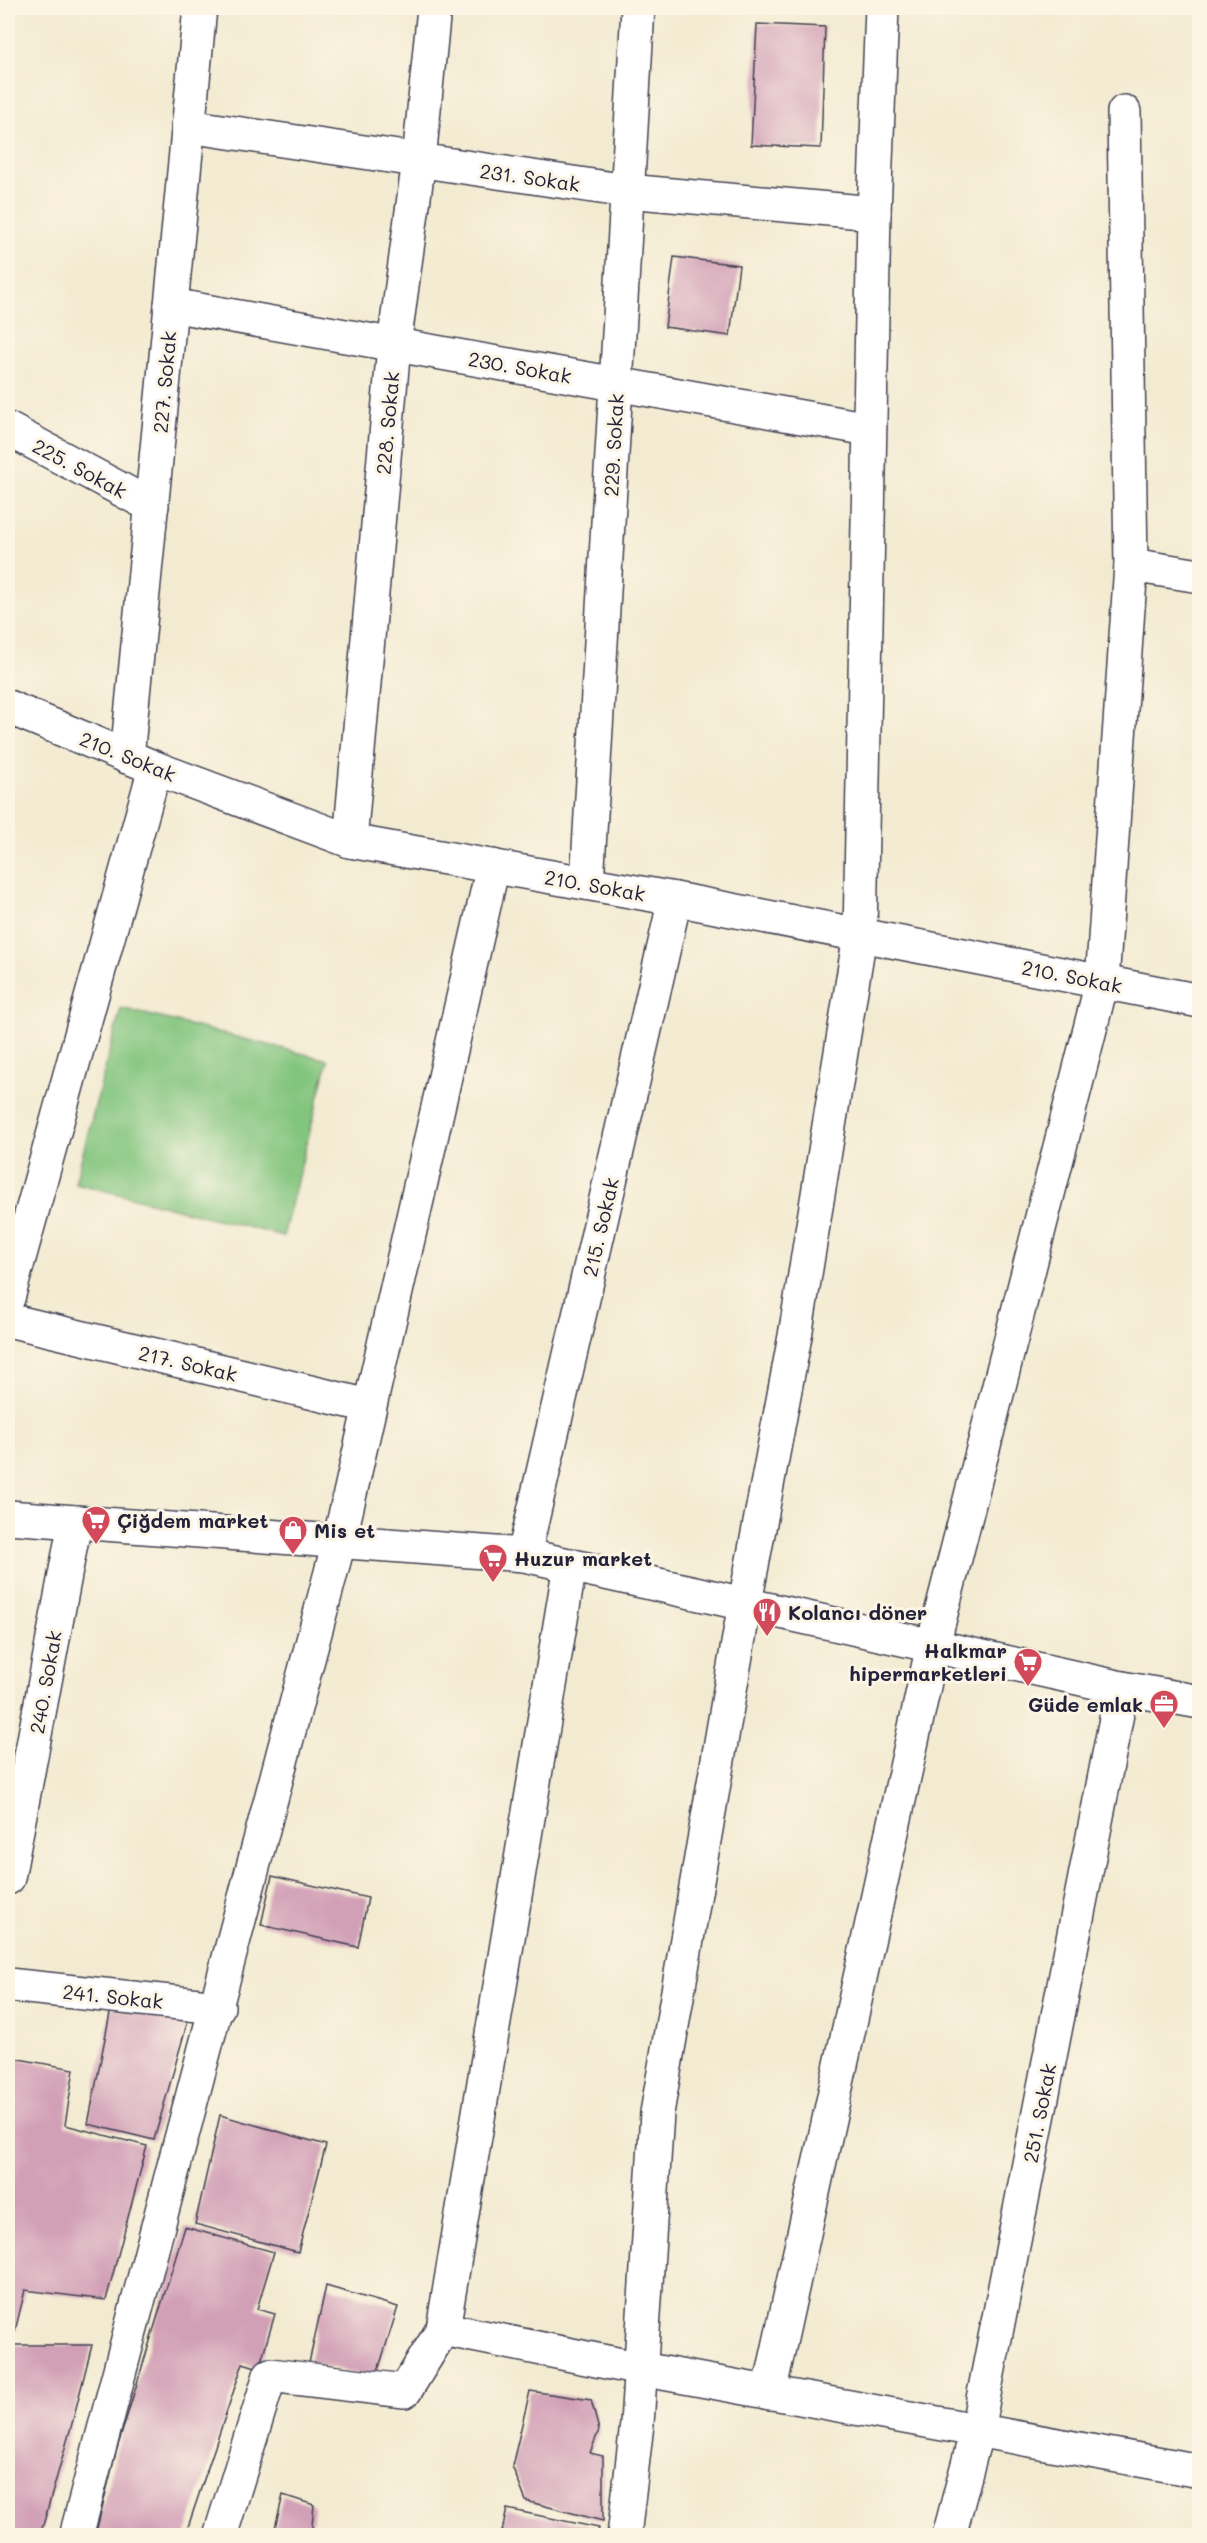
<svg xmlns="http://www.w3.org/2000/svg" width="1207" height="2543" font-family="Mali,sans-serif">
<rect width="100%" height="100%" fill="#fcf5e5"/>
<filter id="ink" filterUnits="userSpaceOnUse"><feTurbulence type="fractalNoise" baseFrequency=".0167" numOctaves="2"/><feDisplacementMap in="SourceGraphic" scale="12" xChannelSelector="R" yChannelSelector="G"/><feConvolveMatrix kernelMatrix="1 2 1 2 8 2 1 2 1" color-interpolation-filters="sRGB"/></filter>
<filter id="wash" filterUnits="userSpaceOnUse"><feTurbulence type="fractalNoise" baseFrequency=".008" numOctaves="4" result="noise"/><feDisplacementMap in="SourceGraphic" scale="24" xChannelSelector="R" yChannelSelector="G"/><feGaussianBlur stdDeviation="1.35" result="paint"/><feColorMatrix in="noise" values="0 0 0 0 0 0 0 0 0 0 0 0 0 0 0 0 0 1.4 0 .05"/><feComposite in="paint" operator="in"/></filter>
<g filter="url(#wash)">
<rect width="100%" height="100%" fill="#f3ebd1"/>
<path fill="#82c57e" stroke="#52745c" stroke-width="1.5" d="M121 1008 328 1060 283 1236 75 1183Z"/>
<g id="blocks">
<g fill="#d19fb6">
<path d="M757 24 825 27 821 148 751 145Z"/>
<path d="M674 257 739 265 730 336 665 327Z"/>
<path d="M272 1876 368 1898 358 1947 261 1925Z"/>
<path d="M111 2008 188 2020 154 2140 88 2124Z"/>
<path d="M8 2057 74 2069 65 2125 147 2146 106 2300 25 2290 8 2360Z"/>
<path d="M220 2115 326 2145 298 2252 195 2224Z"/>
<path d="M185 2227 274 2252 257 2309 275 2314 259 2368 243 2363 185 2536H95L116 2452Z"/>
<path d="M326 2286 398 2307 376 2377 309 2363Z"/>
<path d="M12 2345H92L73 2420 40 2536H8V2401Z"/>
<path d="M530 2391 591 2400 599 2430 590 2453 603 2456V2521L526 2501 512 2466Z"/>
<path d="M283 2495 314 2505 311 2536H273Z"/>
<path d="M507 2509 599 2528 597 2536H501Z"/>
</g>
</g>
</g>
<g filter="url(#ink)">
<use href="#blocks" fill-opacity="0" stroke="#414052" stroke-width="1.5"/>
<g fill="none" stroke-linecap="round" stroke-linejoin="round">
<g stroke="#414052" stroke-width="36">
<g id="minor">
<path d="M188 126 627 191 874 213"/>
<path d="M171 305 869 429"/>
<path d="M8 429 152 506"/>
<path d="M1131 565 1200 576"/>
<path d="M8 707 155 768 350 841 675 899 1200 1001"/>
<path d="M127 757 200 8"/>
<path d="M350 841 394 345 419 160 434 8"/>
<path d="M587 883 638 8"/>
<path d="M8 1298 155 768"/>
<path d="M8 1320 369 1406"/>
<path d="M8 1517 524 1555 1122 1688 1200 1702"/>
<path d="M524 1555 675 899"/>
<path d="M8 1878 75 1522"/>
<path d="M8 1985 218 2007"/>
<path d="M443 2329 641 2369 1200 2471"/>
<path d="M769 2393 933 1645 1102 982 1131 565 1124 112"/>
<path d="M76 2536 339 1542 493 866"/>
<path d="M220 2536 270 2375 405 2391 443 2329 570 1565"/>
<path d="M624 2536 637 2424 657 2113 745 1603 795 1336 860 935 874 213 882 8"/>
<path d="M949 2536 977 2430 1122 1688"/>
</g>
</g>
<use href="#minor" stroke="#fff" stroke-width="33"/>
</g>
</g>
<defs>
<g id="supermarket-pin" transform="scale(1.5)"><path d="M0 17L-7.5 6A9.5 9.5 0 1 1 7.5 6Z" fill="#d1495b" stroke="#fcf5e5"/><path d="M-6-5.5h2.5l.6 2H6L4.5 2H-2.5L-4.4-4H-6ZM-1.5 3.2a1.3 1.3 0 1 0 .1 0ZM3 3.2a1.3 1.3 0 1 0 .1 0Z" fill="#fff"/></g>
<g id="shop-pin" transform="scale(1.5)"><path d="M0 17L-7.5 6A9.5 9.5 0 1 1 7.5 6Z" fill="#d1495b" stroke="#fcf5e5"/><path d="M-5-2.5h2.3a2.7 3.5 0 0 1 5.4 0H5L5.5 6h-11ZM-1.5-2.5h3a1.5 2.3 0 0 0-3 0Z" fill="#fff"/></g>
<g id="restaurant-pin" transform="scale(1.5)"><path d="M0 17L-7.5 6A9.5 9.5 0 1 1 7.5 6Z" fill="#d1495b" stroke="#fcf5e5"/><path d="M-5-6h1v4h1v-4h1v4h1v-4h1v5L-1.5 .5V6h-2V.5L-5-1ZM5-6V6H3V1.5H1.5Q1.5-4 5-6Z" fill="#fff"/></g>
<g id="office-pin" transform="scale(1.5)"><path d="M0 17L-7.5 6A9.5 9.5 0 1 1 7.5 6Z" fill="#d1495b" stroke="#fcf5e5"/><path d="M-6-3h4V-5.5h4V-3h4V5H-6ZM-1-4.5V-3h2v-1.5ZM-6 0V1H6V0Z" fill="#fff"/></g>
</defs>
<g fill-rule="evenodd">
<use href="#supermarket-pin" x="96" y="1520"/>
<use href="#shop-pin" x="293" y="1530"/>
<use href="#supermarket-pin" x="493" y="1558"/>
<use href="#restaurant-pin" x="767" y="1612"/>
<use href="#supermarket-pin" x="1028" y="1662"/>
<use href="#office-pin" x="1164" y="1704"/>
</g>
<g text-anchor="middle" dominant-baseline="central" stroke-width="6" stroke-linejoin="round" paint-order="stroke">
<g font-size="20" fill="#22223b" stroke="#fcf5e5">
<text transform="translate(530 177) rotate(8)">231. Sokak</text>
<text transform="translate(520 367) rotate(10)">230. Sokak</text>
<text transform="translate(164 382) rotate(-85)">227. Sokak</text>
<text transform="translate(387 423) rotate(-85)">228. Sokak</text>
<text transform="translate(613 445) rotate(-87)">229. Sokak</text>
<text transform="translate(80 468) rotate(28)">225. Sokak</text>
<text transform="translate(128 756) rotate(22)">210. Sokak</text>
<text transform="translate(595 885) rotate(10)">210. Sokak</text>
<text transform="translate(1072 976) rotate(11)">210. Sokak</text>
<text transform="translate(600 1227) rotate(-77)">215. Sokak</text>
<text transform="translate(188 1363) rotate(13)">217. Sokak</text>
<text transform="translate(45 1682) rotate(-80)">240. Sokak</text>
<text transform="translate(113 1996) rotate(6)">241. Sokak</text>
<text transform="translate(1039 2113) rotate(-79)">251. Sokak</text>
</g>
<g font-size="20" font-weight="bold" fill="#22223b" stroke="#fcf5e5" text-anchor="start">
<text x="117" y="1520">Çiğdem market</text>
<text x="314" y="1530">Mis et</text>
<text x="514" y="1558">Huzur market</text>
<text x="788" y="1612">Kolancı döner</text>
<text x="1007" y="1650" text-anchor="end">Halkmar<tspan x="1007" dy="23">hipermarketleri</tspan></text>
<text x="1143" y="1704" text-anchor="end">Güde emlak</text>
</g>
</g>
<rect width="1207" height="2543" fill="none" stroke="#fcf5e5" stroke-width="30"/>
</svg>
